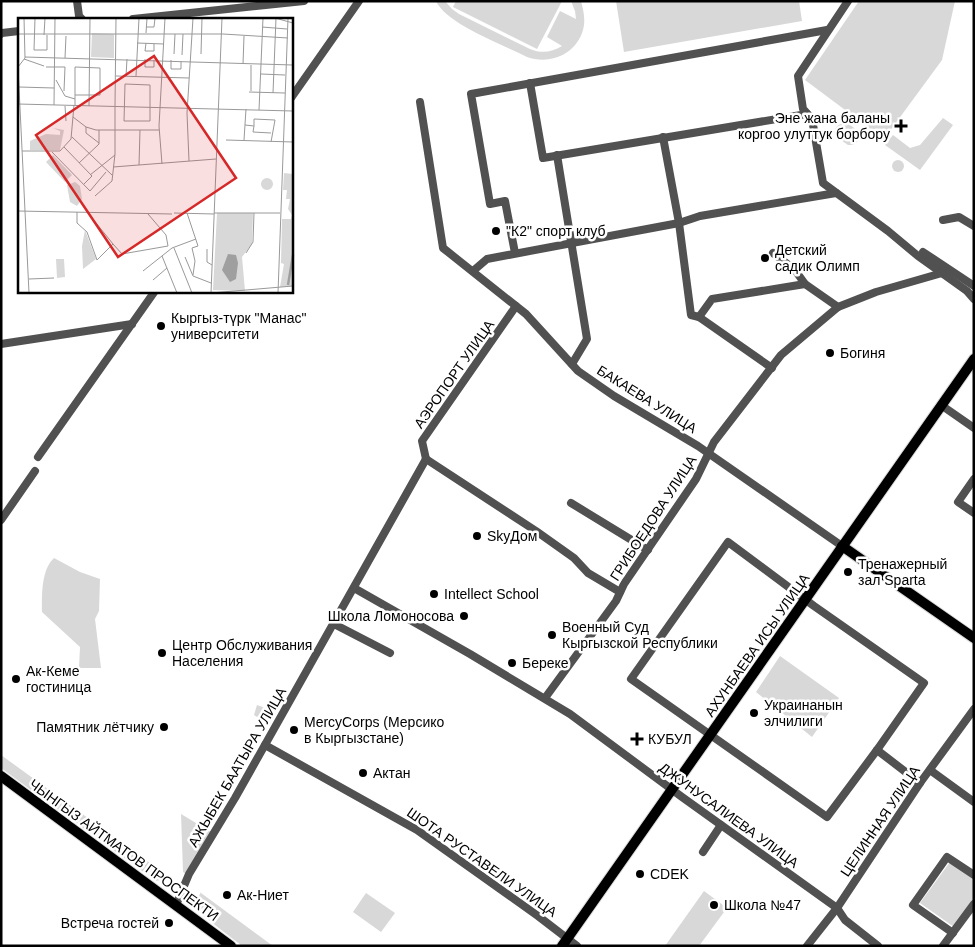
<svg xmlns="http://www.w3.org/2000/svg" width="975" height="947" font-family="Arial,sans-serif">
<rect width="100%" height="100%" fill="#fff"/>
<g fill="#d8d8d8">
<path d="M436 1H445L452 9 459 14 530 49C542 54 552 52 562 46L547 37 560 11 576 19 575 11 571 1H581C583 9 585 16 584 25 580 52 552 66 527 57 504 45 446 24 436 1Z"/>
<path d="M456 1H562L537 49 453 7Z"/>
<path d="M616 1H799L802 21 624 52Z"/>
<path d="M859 1H955L942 60 884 139 805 80Z"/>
<path d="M943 118 953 125 920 170 885 145 893 135 910 148 920 145Z"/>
<path d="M847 123 853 127 858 133V141L853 145H848L835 136C833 128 838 123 847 123Z"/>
<circle cx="898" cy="166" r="6"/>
<path d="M54 558 80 572 100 579 99 611 95 619 101 668H79L80 647 42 612C42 595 41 570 54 558Z"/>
<path d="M780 656 839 698 812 737 756 692Z"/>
<path d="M257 705 271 710 269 714H261L257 717 254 715Z"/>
<path d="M1 755 161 871 162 876 160 880 156 881 153 879 1 768Z"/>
<path d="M181 814 211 832 186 874 183 872Z"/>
<path d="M950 862 974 879V899L954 927 920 903Z"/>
<path d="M704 891 727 908 699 946H665Z"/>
<path d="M201 892V893L273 946H242L193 908Z"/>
<path d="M366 893 395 913 381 932 353 912Z"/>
</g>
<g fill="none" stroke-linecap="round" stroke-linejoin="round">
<g stroke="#dbdbdb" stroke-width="12">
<g id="major">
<path d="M842 546 974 638"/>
<path d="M1 776 231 946"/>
<path d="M562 946 974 359"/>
</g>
</g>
<g stroke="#515151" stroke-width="8">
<path d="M77 1 79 16 82 19"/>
<path d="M848 1 798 76 803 109 812 119 823 183 888 231 918 256 967 291 974 299"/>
<path d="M133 19 304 1"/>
<path d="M1 34 2 33 19 31"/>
<path d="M530 83 543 158 807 114"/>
<path d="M291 98 359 1"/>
<path d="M420 102 443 248 526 314 578 371 614 396 698 446 842 546"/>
<path d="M663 137 679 223 691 315 699 317 772 368"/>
<path d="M557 155 587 339 572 364"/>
<path d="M943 220 959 217 974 226"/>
<path d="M923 252 974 286"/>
<path d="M515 253 505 201 490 204 471 94 827 30"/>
<path d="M773 253 795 270 805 284"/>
<path d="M473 271 487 259 679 223 700 216 836 193"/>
<path d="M699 317 712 299 805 284 838 307"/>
<path d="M1 344 132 324"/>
<path d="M941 405 974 428"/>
<path d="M38 457 155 291"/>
<path d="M426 459 536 531 574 558 588 573 620 592"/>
<path d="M426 459 422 441 516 306"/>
<path d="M974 479 958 502 974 513"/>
<path d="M571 503 648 550"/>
<path d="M1 520 35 471"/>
<path d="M728 542 814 606 924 683 877 750 827 817 631 679Z"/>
<path d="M354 588 470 654 570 714 682 797 837 908 845 920 878 946"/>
<path d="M334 624 390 653"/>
<path d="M545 698 616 601 624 584 696 479 714 442 781 355 838 307 876 292 942 273"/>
<path d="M265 745 417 830 538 916 577 946"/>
<path d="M877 750 920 783"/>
<path d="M930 770 974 802"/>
<path d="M703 852 721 825"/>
<path d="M176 905 189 874 235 798 426 459"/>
<path d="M953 933 913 905 947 857 974 875"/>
<path d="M807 946 837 908 920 783 974 709"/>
<path d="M943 946 974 904"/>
</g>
<use href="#major" stroke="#000" stroke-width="10"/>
</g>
<g fill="#000" stroke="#fff" stroke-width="2">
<path d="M898.5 118.5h5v5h5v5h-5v5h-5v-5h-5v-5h5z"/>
<circle cx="496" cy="231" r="5"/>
<circle cx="765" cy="258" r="5"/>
<circle cx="161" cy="326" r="5"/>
<circle cx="830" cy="353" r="5"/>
<circle cx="477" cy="536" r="5"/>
<circle cx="848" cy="572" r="5"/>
<circle cx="434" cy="594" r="5"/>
<circle cx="464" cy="616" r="5"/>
<circle cx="552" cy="635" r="5"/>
<circle cx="162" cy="653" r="5"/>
<circle cx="512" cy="663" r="5"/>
<circle cx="16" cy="679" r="5"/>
<circle cx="754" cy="713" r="5"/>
<circle cx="164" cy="727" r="5"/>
<circle cx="294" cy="730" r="5"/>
<path d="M634.5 731.5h5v5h5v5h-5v5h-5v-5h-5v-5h5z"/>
<circle cx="363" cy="773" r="5"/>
<circle cx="640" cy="874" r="5"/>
<circle cx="227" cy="895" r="5"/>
<circle cx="714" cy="905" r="5"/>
<circle cx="169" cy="923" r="5"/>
</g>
<g text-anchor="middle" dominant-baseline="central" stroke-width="5" stroke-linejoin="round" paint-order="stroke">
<g font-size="14" fill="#000" stroke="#fff" text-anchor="start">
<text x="890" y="118" text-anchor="end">Эне жана баланы<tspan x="890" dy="16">коргоо улуттук борбору</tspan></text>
<text x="506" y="231">"К2" спорт клуб</text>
<text x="775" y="250">Детский<tspan x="775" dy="16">садик Олимп</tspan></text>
<text x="171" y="318">Кыргыз-түрк "Манас"<tspan x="171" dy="16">университети</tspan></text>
<text x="840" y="353">Богиня</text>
<text x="487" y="536">SkyДом</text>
<text x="858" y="564">Тренажерный<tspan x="858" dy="16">зал Sparta</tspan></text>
<text x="444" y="594">Intellect School</text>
<text x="454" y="616" text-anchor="end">Школа Ломоносова</text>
<text x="562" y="627">Военный Суд<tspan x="562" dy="16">Кыргызской Республики</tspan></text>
<text x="172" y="645">Центр Обслуживания<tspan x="172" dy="16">Населения</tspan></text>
<text x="522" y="663">Береке</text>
<text x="26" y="671">Ак-Кеме<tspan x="26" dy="16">гостиница</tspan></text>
<text x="764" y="705">Украинанын<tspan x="764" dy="16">элчилиги</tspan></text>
<text x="304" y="722">MercyCorps (Мерсико<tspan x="304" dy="16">в Кыргызстане)</tspan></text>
<text x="154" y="727" text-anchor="end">Памятник лётчику</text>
<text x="648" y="739">КУБУЛ</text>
<text x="373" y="773">Актан</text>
<text x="650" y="874">CDEK</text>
<text x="237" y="895">Ак-Ниет</text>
<text x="724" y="905">Школа №47</text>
<text x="159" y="923" text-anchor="end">Встреча гостей</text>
</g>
<g font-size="14" fill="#000" stroke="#fff">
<text transform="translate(454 374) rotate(-55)">АЭРОПОРТ УЛИЦА</text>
<text transform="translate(647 399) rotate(32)">БАКАЕВА УЛИЦА</text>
<text transform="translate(653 518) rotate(-57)">ГРИБОЕДОВА УЛИЦА</text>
<text transform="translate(757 645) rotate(-55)">АХУНБАЕВА ИСЫ УЛИЦА</text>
<text transform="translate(237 767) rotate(-60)">АЖЫБЕК БААТЫРА УЛИЦА</text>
<text transform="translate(729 815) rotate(36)">ДЖУНУСАЛИЕВА УЛИЦА</text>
<text transform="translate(880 821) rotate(-56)">ЦЕЛИННАЯ УЛИЦА</text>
<text transform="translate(124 850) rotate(36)">ЧЫНГЫЗ АЙТМАТОВ ПРОСПЕКТИ</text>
<text transform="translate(482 862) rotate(35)">ШОТА РУСТАВЕЛИ УЛИЦА</text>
</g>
</g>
<g transform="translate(18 18)">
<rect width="275" height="275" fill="#fff"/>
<path d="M74 15 96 16V40L73 39ZM35 110 46 112 42 132H12V123L28 116 42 117V113ZM35 137 54 157 47 164 28 144ZM266 155 275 156V268L262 269 266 246 263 245 264 201H273L274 197 270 191 272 181H268L269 172H265ZM243 166a6 6 0 1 1 12 0a6 6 0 1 1-12 0ZM57 164 62 168 64 181 59 188 52 184 49 167ZM199 195H235L234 226 224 239 227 273 195 272ZM67 212 78 241 65 251 64 228ZM38 241H46L47 259 39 260Z" fill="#d8d8d8"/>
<path d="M210 236 218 237 220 245 218 261 212 264 204 252Z" fill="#9f9f9f"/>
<path fill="none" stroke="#9f9f9f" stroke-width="2.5" d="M270 267 275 237"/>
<path fill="none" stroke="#999" stroke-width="1" d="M17 0 16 32H29V17M257 0 275 5M128 9H136L137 0M244 9 269 11M128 15 129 0M0 16H205L270 20M26 17 27 0M119 25 146 26M128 25 127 33H136V26M156 36 157 16M183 36 184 0M164 37 165 16M7 39 275 47M47 40 48 18M6 41 26 48M127 41V49H136V42M153 42V51H163V43M225 46 226 18M0 49 11 275M0 49 7 40 6 0M28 49H47L46 73M243 56 267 57M98 58 171 60M108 58 109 41M118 58 121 0M38 62 47 78 57 81M107 66 132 67V103H106ZM1 69 36 70M233 73V47M231 74 267 75M255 75 258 0M57 77H82V50L57 49V87M0 86 275 93M36 87 37 0M47 88 48 103M71 88 72 0M97 88 98 0M241 92 245 0M55 99 68 109 78 112H141M227 107 236 108 235 114 253 115M236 108V101L257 102 253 124M68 109V115L81 125M54 119 94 157M208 122 275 124M226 122 228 91M46 129 74 158 66 166M4 133H42L53 121 56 87M34 134 72 173 88 154M171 143 169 95 175 0M61 145 81 126V112M144 146 141 108 147 0M121 147 122 112M95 149 198 141M72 157 97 137M77 178 94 163 97 136V89M0 193 154 196M59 194V205L69 214 79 242 95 226 70 195M156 195 196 196M169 195 180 228 174 230 177 243 175 257M196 195H262M95 226 104 236 150 228 148 217 130 196M156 230 174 275M189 231V244L194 247M228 235 235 224 236 195M144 238 159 275M167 239 175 258 193 265M125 253 154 230 178 221M11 261 36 260M135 262 149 250M193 275 275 268M193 275 204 0M260 275 270 0"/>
<path fill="#d62828" fill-opacity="0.15" stroke="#d62828" stroke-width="2.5" d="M136 38 218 160 100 239 18 117Z"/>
<rect width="275" height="275" fill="none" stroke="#000" stroke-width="2.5"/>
</g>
<rect width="975" height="947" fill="none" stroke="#000000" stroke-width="5"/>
</svg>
